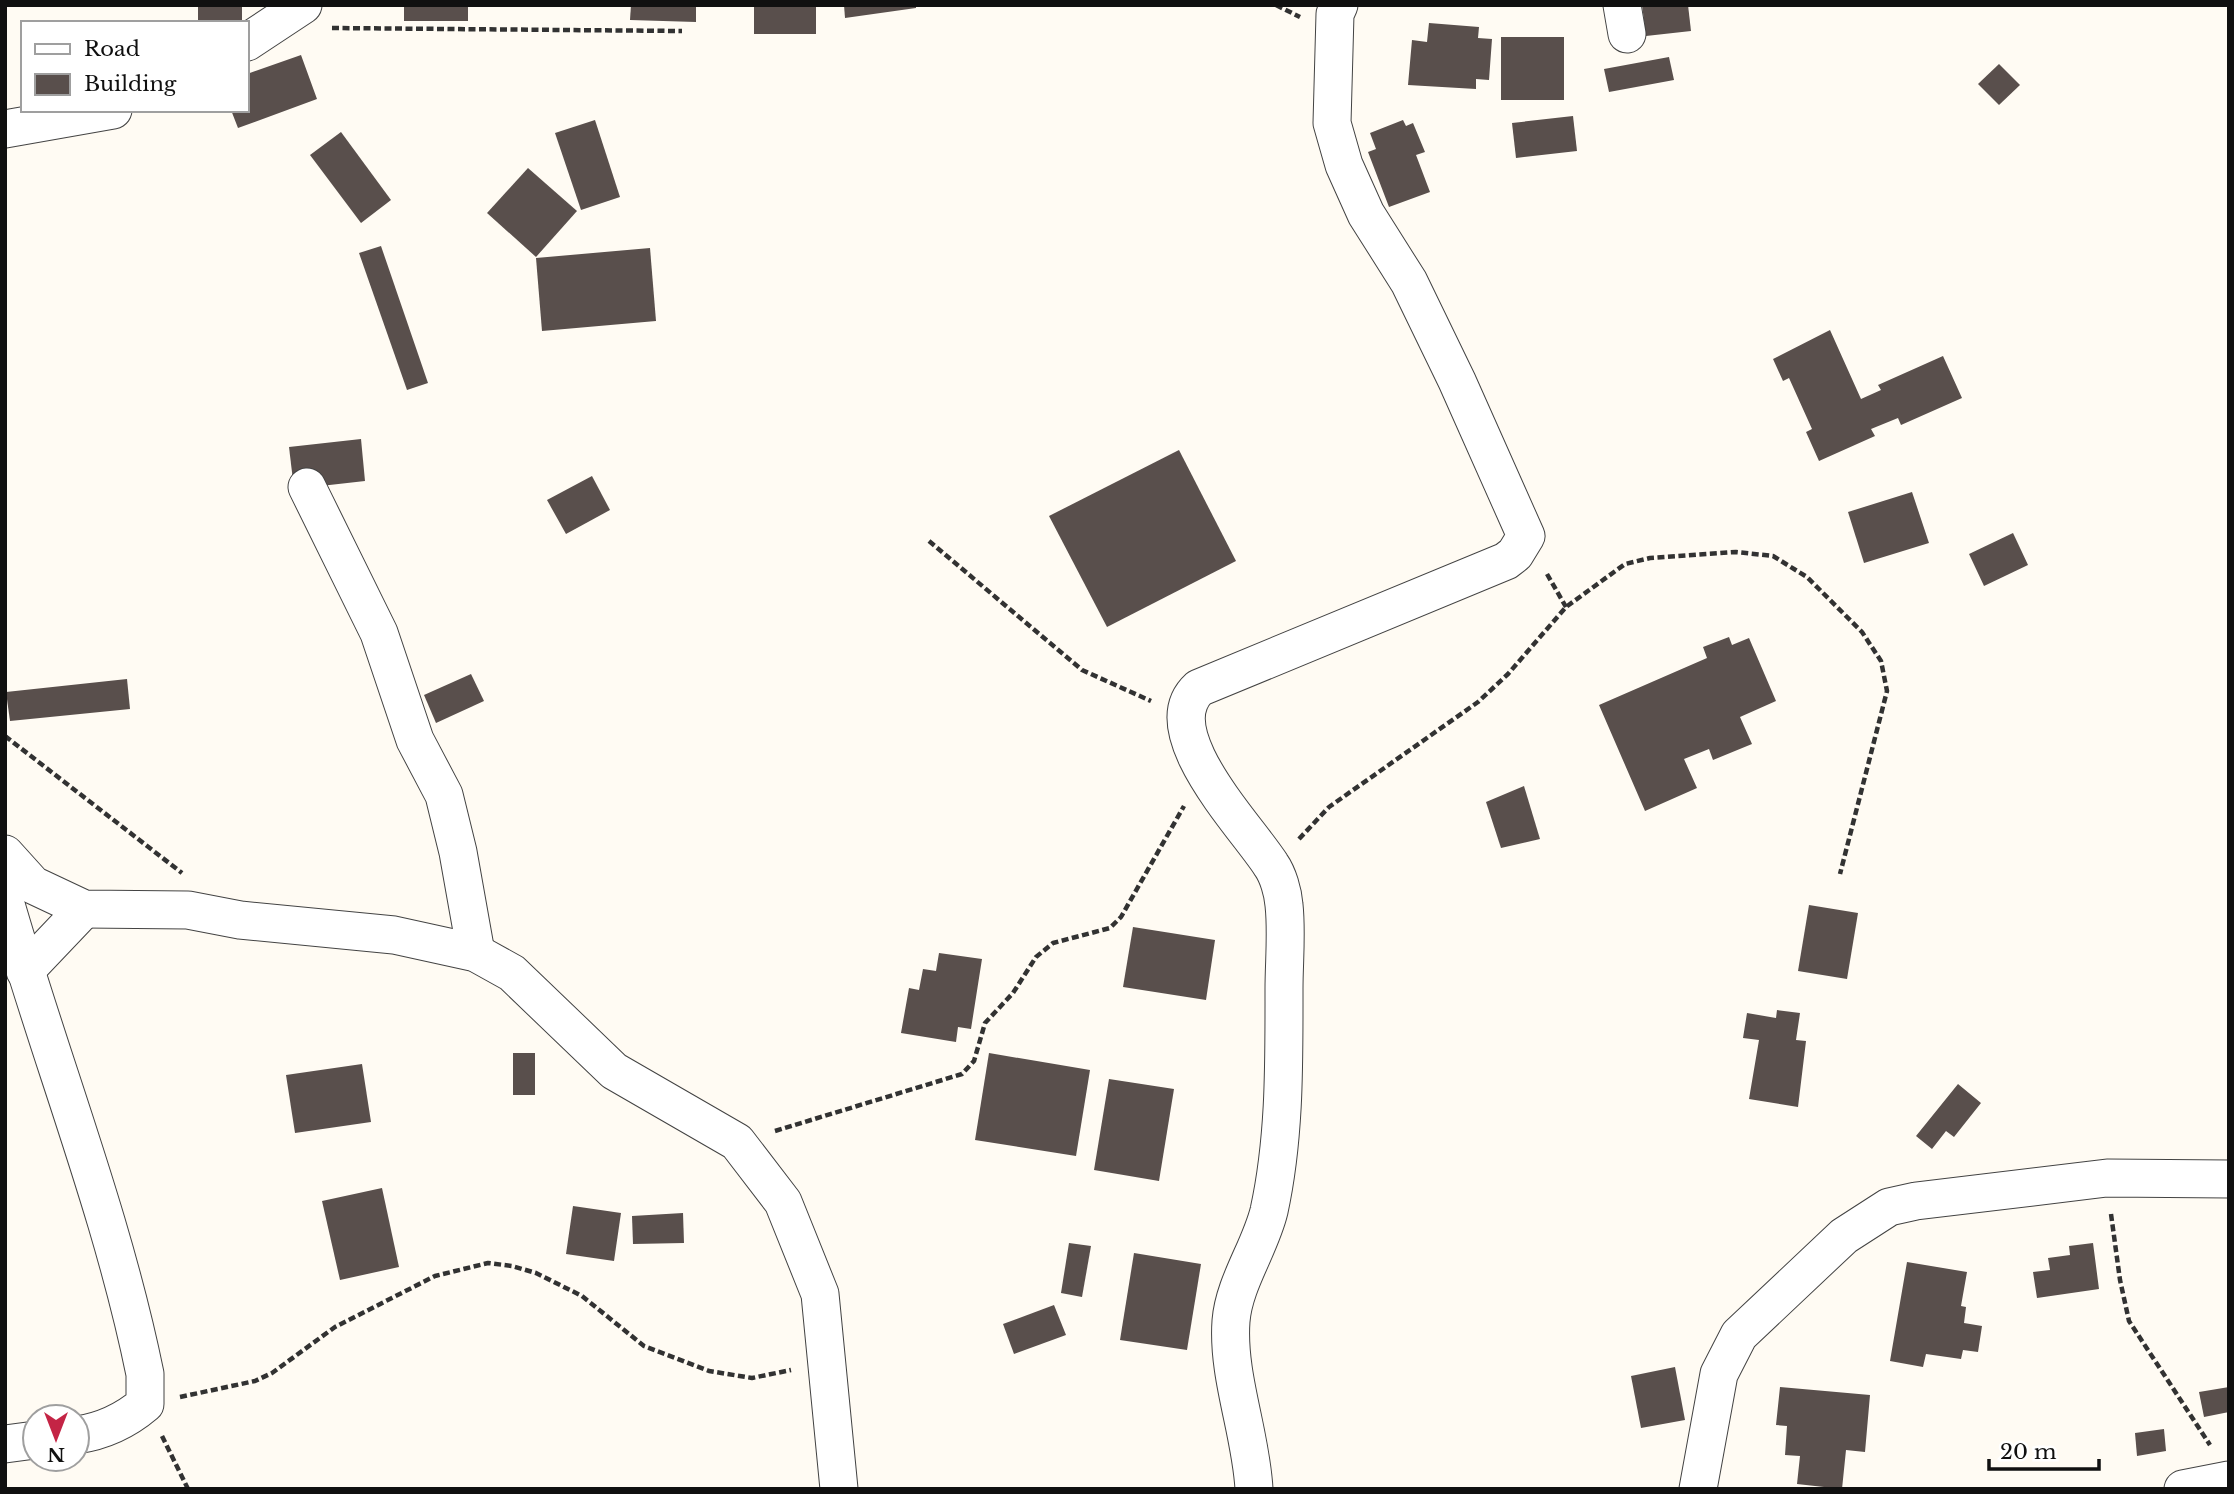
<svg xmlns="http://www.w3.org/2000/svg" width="2234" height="1494" font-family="'Libre Baskerville',serif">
<rect width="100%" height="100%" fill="#fffbf3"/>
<g fill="#594f4c">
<rect x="198" y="5" width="44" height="18"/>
<rect x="404" y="5" width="64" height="16"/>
<path d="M631 5H696V22L630 20Z"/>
<rect x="754" y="5" width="62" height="29"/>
<path d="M844 5H916V8L845 18Z"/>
<path d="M1642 5H1688L1691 31 1646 36Z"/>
<path d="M1429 23 1479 27 1478 38 1492 39 1489 80 1476 79V89L1408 85 1412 40 1427 42Z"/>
<rect x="1501" y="37" width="63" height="63"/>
<path d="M301 55 317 99 238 128 231 110H247V74Z"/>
<path d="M1669 57 1674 80 1609 92 1604 69Z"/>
<path d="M1999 64 2020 85 1999 105 1978 84Z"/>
<path d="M1573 116 1577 151 1516 158 1512 123Z"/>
<path d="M595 120 620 197 581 210 555 133Z"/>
<path d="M1403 120 1406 126 1413 123 1425 152 1416 155 1430 192 1389 207 1368 152 1376 149 1370 133Z"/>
<path d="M341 132 391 200 361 223 310 155Z"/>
<path d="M528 168 577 211 536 257 487 213Z"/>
<path d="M381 246 428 383 407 390 359 253Z"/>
<path d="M650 248 656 321 542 331 536 258Z"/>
<path d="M1830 330 1861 399 1881 390 1878 385 1943 356 1962 398 1901 425 1898 418 1871 429 1875 436 1819 461 1806 432 1812 429 1789 378 1783 381 1773 359Z"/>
<path d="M361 439 365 481 294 489 289 447Z"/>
<path d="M1179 450 1236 561 1107 627 1049 516Z"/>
<path d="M592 476 610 510 566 534 547 500Z"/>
<path d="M1912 492 1929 543 1864 563 1848 512Z"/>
<path d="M2013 533 2028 565 1984 586 1969 554Z"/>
<path d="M1729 637 1732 645 1749 638 1776 701 1740 717 1752 744 1713 760 1709 749 1684 759 1697 788 1645 811 1599 705 1707 658 1703 647Z"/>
<path d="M471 674 484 701 436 723 424 695Z"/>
<path d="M127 679 130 709 10 721 6 692Z"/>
<path d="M1524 786 1540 839 1501 848 1486 802Z"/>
<path d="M1809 905 1858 913 1847 979 1798 971Z"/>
<path d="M1133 927 1215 940 1206 1000 1123 987Z"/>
<path d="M939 953 982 959 971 1029 958 1027 956 1042 901 1033 909 988 919 990 923 969 936 971Z"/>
<path d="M1777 1010 1800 1013 1796 1040 1806 1041 1798 1107 1749 1099 1759 1040 1743 1038 1747 1013 1776 1018Z"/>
<rect x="513" y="1053" width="22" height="42"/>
<path d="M989 1053 1090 1070 1076 1156 975 1140Z"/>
<path d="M362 1064 371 1122 295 1133 286 1075Z"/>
<path d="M1109 1079 1174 1089 1159 1181 1094 1170Z"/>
<path d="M1958 1084 1981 1103 1954 1137 1946 1131 1932 1149 1916 1136Z"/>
<path d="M382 1188 399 1267 340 1280 322 1201Z"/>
<path d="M573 1206 621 1213 614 1261 566 1254Z"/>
<path d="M683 1213 684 1243 633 1244 632 1216Z"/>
<path d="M1069 1243 1091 1246 1082 1297 1061 1293Z"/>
<path d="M2093 1243 2099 1289 2037 1298 2033 1272 2050 1270 2048 1258 2070 1255 2069 1246Z"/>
<path d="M1134 1253 1201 1264 1187 1350 1120 1340Z"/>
<path d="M1907 1262 1967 1272 1961 1306 1966 1307 1964 1323 1982 1326 1978 1352 1963 1350 1961 1359 1926 1354 1923 1367 1890 1361Z"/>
<path d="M1054 1305 1066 1335 1014 1354 1003 1324Z"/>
<path d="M1675 1367 1685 1420 1641 1428 1631 1376Z"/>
<path d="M1780 1387 1870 1395 1865 1452 1846 1450 1842 1489 1797 1484 1800 1456 1785 1455 1787 1426 1776 1425Z"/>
<path d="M2229 1387V1412L2204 1417 2199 1392Z"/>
<path d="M2164 1429 2166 1451 2137 1456 2135 1433Z"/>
</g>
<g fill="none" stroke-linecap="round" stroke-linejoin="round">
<g stroke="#434343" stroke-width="39">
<g id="minor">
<path d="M1622 5 1627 34"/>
<path d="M247 42 303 5"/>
<path d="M5 129 113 110"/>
<path d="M307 487 379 633 415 740 444 795 458 852 476 953"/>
<path d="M5 854 33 885 84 909 188 910 240 920 394 935 476 953 512 973 614 1071 737 1142 783 1202 820 1294 839 1489"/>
<path d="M5 901C50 1059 112 1212 145 1374V1404C125 1421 104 1431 77 1435"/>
<path d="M25 971 84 909"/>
<path d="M5 1444 35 1440"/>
<path d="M1254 1489C1251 1433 1227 1376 1231 1321 1234 1283 1260 1248 1269 1211 1285 1138 1284 1063 1284 989 1284 962 1287 932 1284 905 1283 892 1278 875 1271 865 1247 827 1152 731 1199 688L1506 561 1515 554 1526 536 1457 381 1409 282 1366 214 1344 165 1332 123 1335 14 1339 5"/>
<path d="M1698 1489 1719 1374 1739 1335 1844 1236 1889 1207 1916 1201 2107 1178 2229 1179"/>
<path d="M2183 1489 2229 1480"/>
</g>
</g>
<g stroke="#323232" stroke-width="4.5" stroke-dasharray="7 3.5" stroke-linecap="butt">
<path d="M1276 5 1300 17"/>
<path d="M332 28 682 31"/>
<path d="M929 541 1082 670 1151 701"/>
<path d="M1547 574 1566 607"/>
<path d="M5 736 182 873"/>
<path d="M1299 839 1329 807 1478 702 1508 674 1566 607 1625 564 1650 558 1736 552 1773 556 1807 577 1862 632 1881 661 1887 691 1840 874"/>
<path d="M775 1131 962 1074 974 1061 985 1023 1013 993 1036 957 1053 943 1110 928 1121 917 1184 806"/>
<path d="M2111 1214 2120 1280 2129 1321 2210 1445"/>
<path d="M180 1397 255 1381 272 1373 335 1327 435 1276 488 1263 512 1266 536 1273 582 1296 644 1346 709 1371 752 1378 791 1370"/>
<path d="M162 1436 188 1489"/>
</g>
<use href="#minor" stroke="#fff" stroke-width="37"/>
</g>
<rect width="2234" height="1494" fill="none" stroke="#101010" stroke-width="14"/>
<rect x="21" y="21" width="228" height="91" fill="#ffffff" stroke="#9f9f9f" stroke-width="2"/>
<rect x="35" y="44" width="35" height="10" fill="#ffffff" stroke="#9f9f9f" stroke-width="2"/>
<text x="84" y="56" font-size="21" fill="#101010">Road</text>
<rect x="35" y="74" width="35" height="21" fill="#594f4c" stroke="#9f9f9f" stroke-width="2"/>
<text x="84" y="91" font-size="21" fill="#101010">Building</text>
<g transform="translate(56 1438) rotate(180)"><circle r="33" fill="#ffffff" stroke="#9f9f9f" stroke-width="2"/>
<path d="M0-5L12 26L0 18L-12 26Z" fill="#c42445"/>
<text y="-10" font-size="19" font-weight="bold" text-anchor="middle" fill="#101010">N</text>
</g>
<path d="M1989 1459v10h110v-10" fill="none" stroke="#101010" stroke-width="3.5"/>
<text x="2000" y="1459" font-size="21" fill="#101010" stroke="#ffffff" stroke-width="5" paint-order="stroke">20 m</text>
</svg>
